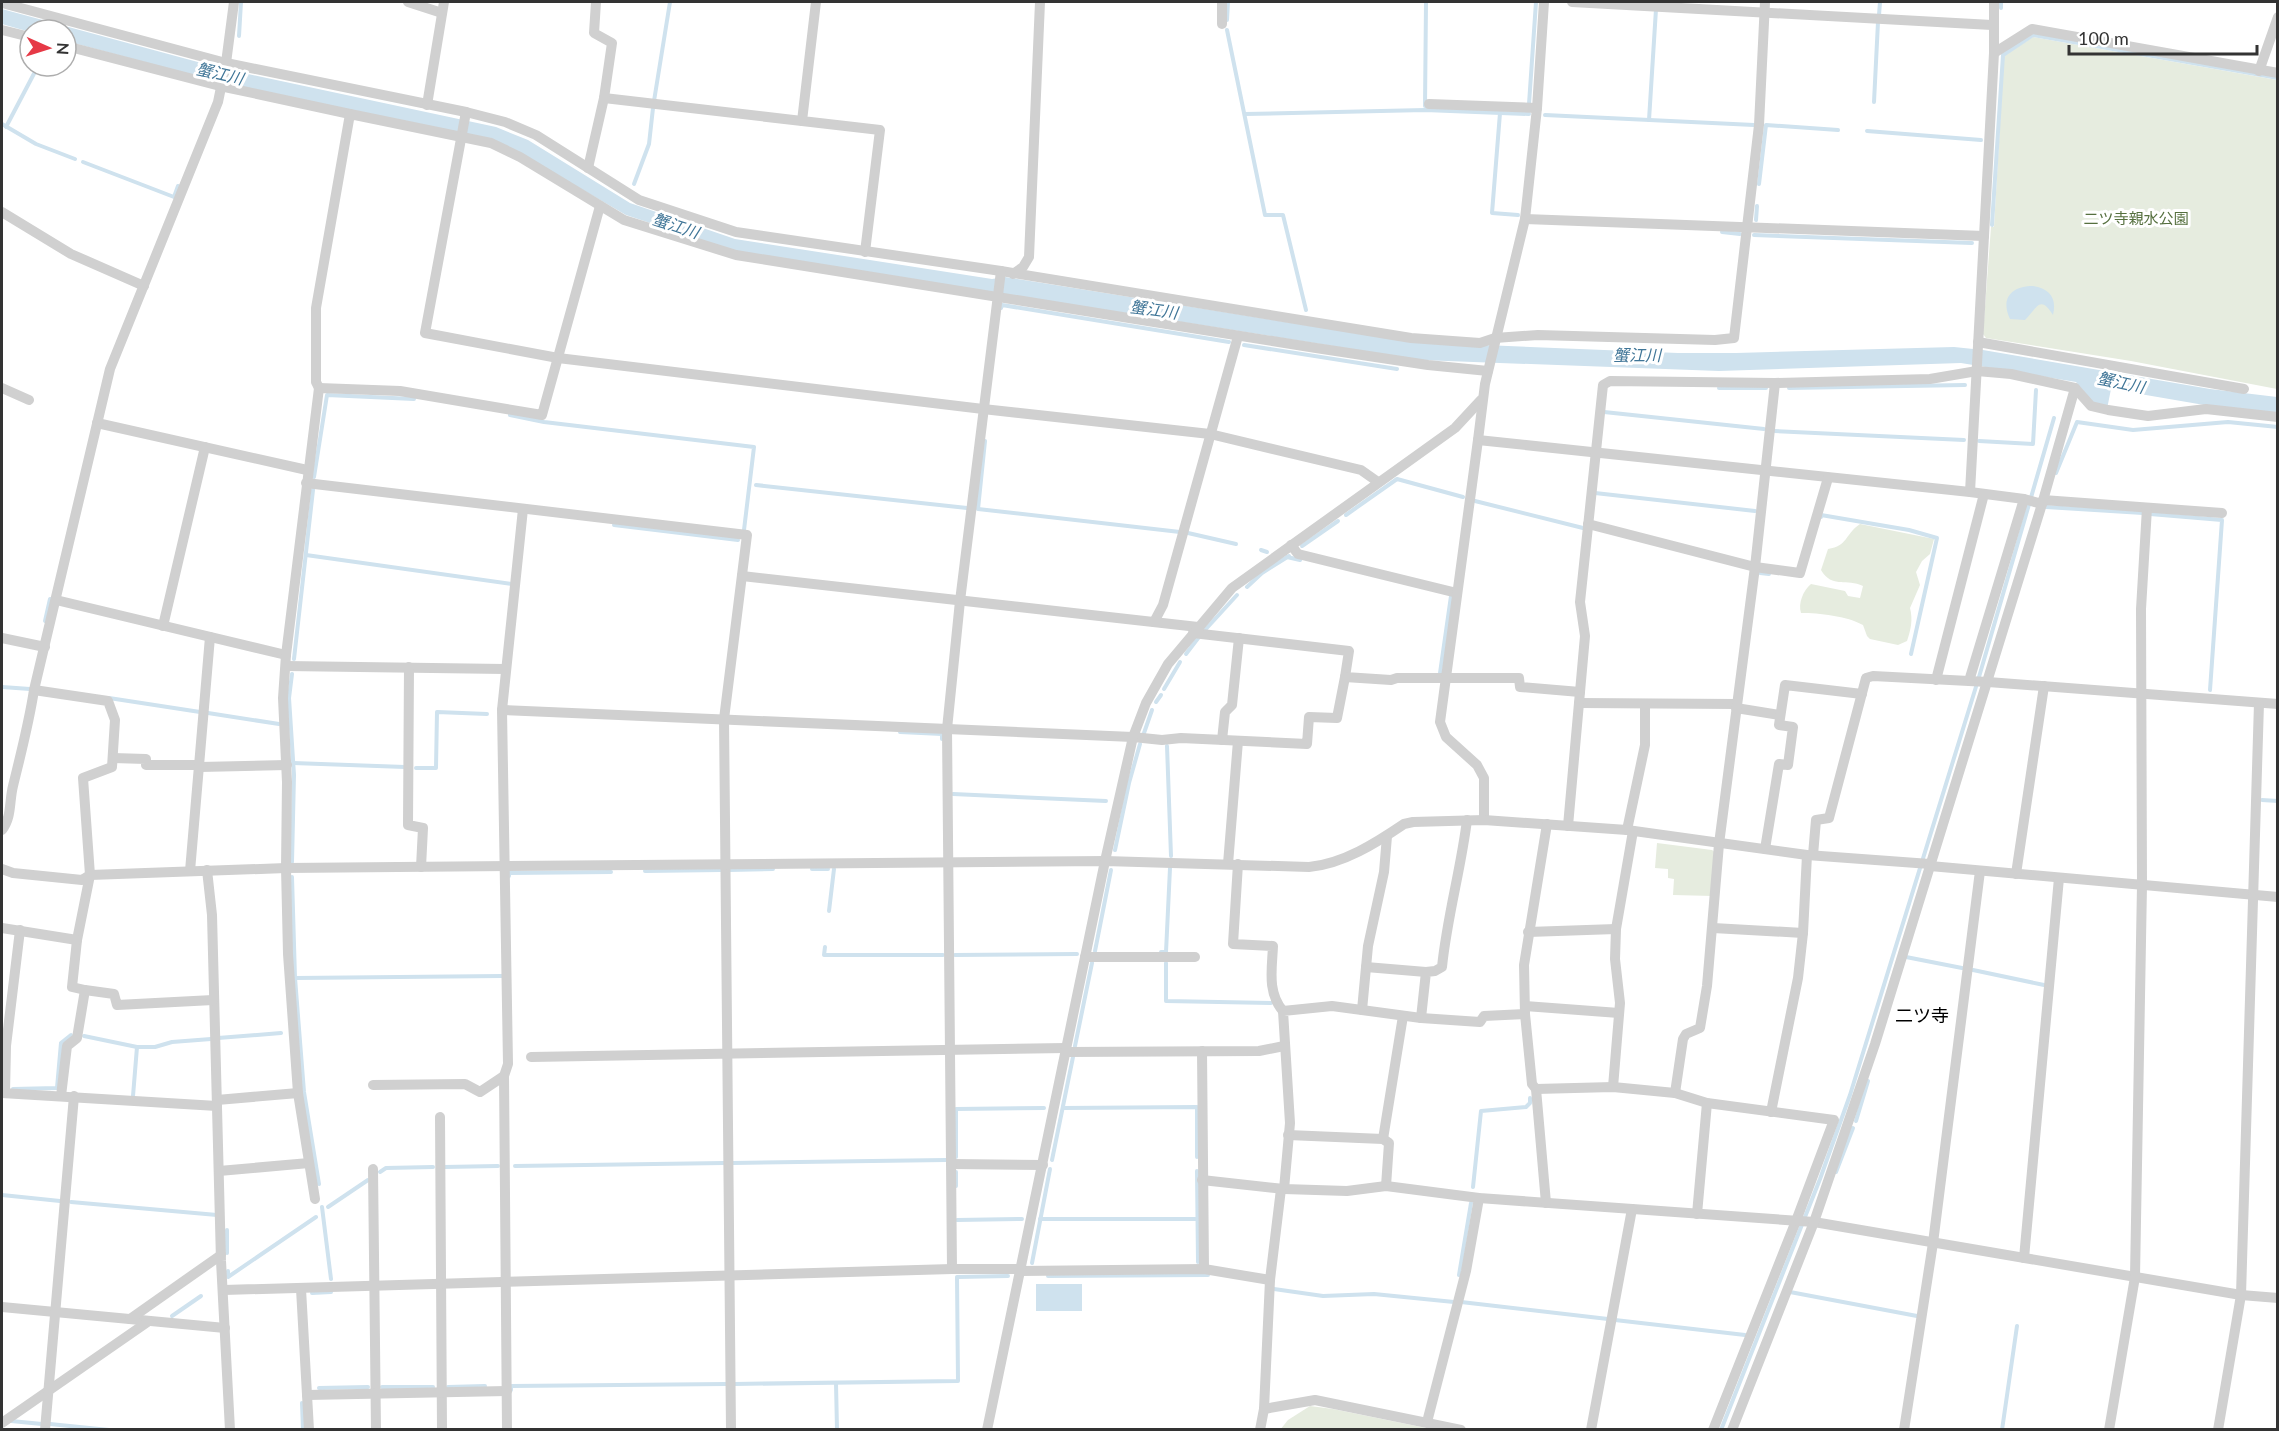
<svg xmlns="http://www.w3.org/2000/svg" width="2279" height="1431" font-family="Lato,'Noto Sans JP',sans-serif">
<rect width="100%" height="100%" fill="#fff"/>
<g fill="#e6ecdf">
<path d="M2033 37 2277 80V389L2131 361 1986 338 1983 334 1991 227H1994L2004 56Z"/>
<path d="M1860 524 1934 539 1930 554 1922 561 1916 572 1920 585 1910 608C1913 620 1911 629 1907 641L1898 645 1870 639 1867 636 1863 625C1847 616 1819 613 1801 613 1798 603 1803 591 1811 584L1845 591 1848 596 1860 598 1863 586C1847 578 1832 589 1821 570L1828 549C1848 546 1845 534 1860 524Z"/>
<path d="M1657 843 1712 850 1716 853 1713 896 1673 895 1674 879 1668 878V869L1655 868Z"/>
<path d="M1310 1406 1333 1409 1431 1429 1280 1430 1288 1420Z"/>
</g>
<g fill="#cfe2ee">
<path d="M2 9 220 68 496 127 528 140 630 203 735 239 992 279 1005 277 1411 342 1678 353H1736L1954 347 1983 350 2210 389 2277 397V413L2210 406 2111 389 2107 409 2096 406 2076 382 1961 363 1719 371 1421 360 735 251 626 215 521 154 226 84 66 41V30H30V32L2 24Z"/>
<path d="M2033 286C2050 289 2057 298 2053 315 2040 294 2037 308 2025 320L2010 319C2000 298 2012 286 2033 286Z"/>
<rect x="1036" y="1284" width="46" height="27"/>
</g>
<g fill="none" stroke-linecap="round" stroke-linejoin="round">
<g stroke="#cfe2ee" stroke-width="4">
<path d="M2001 8V2"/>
<path d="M1879 15 1880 2"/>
<path d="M1227 20 1228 2"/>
<path d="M1227 30 1265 215H1283L1306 310"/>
<path d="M239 36 241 2"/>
<path d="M654 101 670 2"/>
<path d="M1874 102 1878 22"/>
<path d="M1529 104 1536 2"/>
<path d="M1425 106 1426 2"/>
<path d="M1500 113 1492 213 1518 215"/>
<path d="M1245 114 1425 110 1529 114"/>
<path d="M1545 115 1754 125"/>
<path d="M1649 120 1656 9"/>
<path d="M2 124 36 144 75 159"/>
<path d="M6 127 38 66"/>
<path d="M1867 131 1981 140"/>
<path d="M83 162 174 197 178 186"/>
<path d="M634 184 649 144 653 108"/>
<path d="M1759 184 1766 125 1838 130"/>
<path d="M1756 220 1757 206"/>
<path d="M1992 225 2003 55 2033 35 2278 78"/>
<path d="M1722 232 1740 234"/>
<path d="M1754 235 1972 243"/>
<path d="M1001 308 1002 305 1229 342"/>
<path d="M1244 345 1397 369"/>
<path d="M1719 388H1766"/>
<path d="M1789 388 1965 385"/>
<path d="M1604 412 1764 429"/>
<path d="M510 415 544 422 754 447 744 530"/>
<path d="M1774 431 1964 440"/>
<path d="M985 441 978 509 1180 532"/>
<path d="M1979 441 2033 444 2036 390"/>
<path d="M2056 473 2077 422 2133 430 2228 422 2278 427"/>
<path d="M314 477 327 395 414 399"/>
<path d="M756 485 967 508"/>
<path d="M1595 493 1755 511"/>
<path d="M1475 501 1583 528"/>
<path d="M2046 507 2143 513"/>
<path d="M2150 514 2222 520 2210 690"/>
<path d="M1346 515 1397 479 1463 497"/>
<path d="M1821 517V515L1909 530 1937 538 1911 654"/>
<path d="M614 525 738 540"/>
<path d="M1188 533 1236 544"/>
<path d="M1302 546 1338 521"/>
<path d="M1261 550 1267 552"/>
<path d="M306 555 512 584"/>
<path d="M1287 557 1300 560"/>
<path d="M1760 573 1769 574"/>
<path d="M1247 587 1262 573 1289 556"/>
<path d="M45 621 50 599"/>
<path d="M1205 630 1237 595"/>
<path d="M1186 654 1199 637"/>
<path d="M294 659 313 490"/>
<path d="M1440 673 1451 596"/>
<path d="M2 687 30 689"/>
<path d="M1164 689 1180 662"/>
<path d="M109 698 200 712"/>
<path d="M1156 702 1161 695"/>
<path d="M208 713 279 724"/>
<path d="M900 732 942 734V739"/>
<path d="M1144 733 1152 710"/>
<path d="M1167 746 1171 856"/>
<path d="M293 763 405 767"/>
<path d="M416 768H436L437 712 487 714"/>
<path d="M953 794 1106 801"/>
<path d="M2262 800 2278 801"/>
<path d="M1115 850 1129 783 1140 744"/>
<path d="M292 862 294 775 289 698 292 674"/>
<path d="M812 869H828"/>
<path d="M729 870 773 869"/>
<path d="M645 871 721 870"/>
<path d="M509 876V873L611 872"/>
<path d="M292 877 295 978 304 1092 319 1184"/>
<path d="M829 911 834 869"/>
<path d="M825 947 824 955H943"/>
<path d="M1095 951 1111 870"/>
<path d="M1161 952H1166L1170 868"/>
<path d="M955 955 1077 954"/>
<path d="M1906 957 1962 968"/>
<path d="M1166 963V1001L1271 1003"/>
<path d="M1973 970 2044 985"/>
<path d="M295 978 502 976"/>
<path d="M84 1036 137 1047H155L172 1042 211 1039"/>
<path d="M218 1038 281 1033"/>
<path d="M1075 1046 1092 963"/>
<path d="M13 1089 57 1088 61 1043 71 1035"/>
<path d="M133 1096 137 1047"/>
<path d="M1063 1108 1197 1107V1157"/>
<path d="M1856 1121 1868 1081"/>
<path d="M956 1157V1109L1044 1108"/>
<path d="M1052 1160 1073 1057"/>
<path d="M733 1163 946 1160"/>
<path d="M515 1166 724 1163"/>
<path d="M444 1167 498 1166"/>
<path d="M1197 1171 1198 1262"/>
<path d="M380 1172 386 1168 433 1167"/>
<path d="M956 1172V1186"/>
<path d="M1836 1172 1853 1128"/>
<path d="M1473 1187 1481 1111 1526 1107 1530 1103V1098"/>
<path d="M2 1195 60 1201"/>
<path d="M71 1202 217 1215"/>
<path d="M322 1207 331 1279"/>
<path d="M328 1207 368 1180"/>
<path d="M1040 1219H1198"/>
<path d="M957 1220 1022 1219"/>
<path d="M227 1230V1253"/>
<path d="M1032 1263 1050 1169"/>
<path d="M228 1271V1277L316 1217"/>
<path d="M1459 1275 1471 1203"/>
<path d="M1048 1276 1208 1275"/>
<path d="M1274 1289 1323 1296 1374 1294 1454 1302"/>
<path d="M1790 1290V1292L1917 1316"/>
<path d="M312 1293 331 1292"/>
<path d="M1461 1302 1608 1319"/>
<path d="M172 1316 201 1296"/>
<path d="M1615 1320 1745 1335"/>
<path d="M836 1383 837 1430"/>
<path d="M734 1384 958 1381 957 1277 1008 1276"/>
<path d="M382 1387H433"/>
<path d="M448 1387 485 1386"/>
<path d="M319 1388 368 1387"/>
<path d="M511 1390V1386L726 1384"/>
<path d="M302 1403 303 1430"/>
<path d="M11 1421 42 1424"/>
<path d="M50 1424 109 1430"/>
<path d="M1721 1430 1820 1179 1850 1095 1979 677 2054 418"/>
<path d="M2002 1430 2017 1326"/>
</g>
<g stroke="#d0d0d0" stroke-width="10">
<path d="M408 2 442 13"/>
<path d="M816 2 802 121 880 130 865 252"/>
<path d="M1572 2 1992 25"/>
<path d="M2 3 226 63 466 112 505 122 536 135 639 200 736 232 1001 271 1411 338 1480 343 1495 338 1538 335 1715 340 1734 338 1759 125 1765 2"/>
<path d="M1222 24V2"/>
<path d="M2 30 30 37"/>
<path d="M66 46 220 86 350 114"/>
<path d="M1994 53 2032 29 2278 73"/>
<path d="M2259 71 2278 17"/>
<path d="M604 98 802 121"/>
<path d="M1429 104 1537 108"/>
<path d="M427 105 444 2"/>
<path d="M466 112 425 333 558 358 983 409 1210 434 1361 470 1378 482"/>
<path d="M588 168 604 98 612 43 594 33 596 2"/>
<path d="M2 212 71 254 144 286"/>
<path d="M1525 219 1984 236"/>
<path d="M1013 274 1023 267 1029 257 1040 2"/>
<path d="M1978 342 2244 389"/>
<path d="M2 388 29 400"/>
<path d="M319 388 316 382V308L350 114 491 143 520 157 624 220 736 255 1316 348 1428 365 1488 371"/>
<path d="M97 423 307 470"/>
<path d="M1478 440 1970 492 2024 499 2042 504"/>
<path d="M306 483 747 535 724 719 731 1430"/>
<path d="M1970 492 1994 53V2"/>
<path d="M2043 500 2222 513"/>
<path d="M1588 524 1755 567 1800 573 1828 478"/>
<path d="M1291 545 1298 554 1457 593"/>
<path d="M742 576 1198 627"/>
<path d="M56 600 286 655"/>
<path d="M1154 622 1163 605 1238 336"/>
<path d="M163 626 205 447"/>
<path d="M1193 633 1349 651 1345 677 1391 680 1397 678H1519L1520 687 1580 692"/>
<path d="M2 638 45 647"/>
<path d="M286 666 505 669"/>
<path d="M409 667 408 825 423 828 421 867"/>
<path d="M1936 680 1984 494"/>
<path d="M1969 681 2024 499"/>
<path d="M34 690 108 701 115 720 112 767 83 778 90 875 77 940 72 987 85 990 77 1038 67 1046 61 1096"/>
<path d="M1579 703 1736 704"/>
<path d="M1736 708 1780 715"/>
<path d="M502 710 1133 737 1162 740 1181 738 1307 744 1309 717 1337 718 1345 677"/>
<path d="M1222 740 1225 712 1232 705 1239 638"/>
<path d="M113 758 146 759V765H200"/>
<path d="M200 767 287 765"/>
<path d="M1484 820V778L1477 765 1446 737 1440 722 1478 440 1485 384 1525 219 1537 108 1544 2"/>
<path d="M1568 826 1585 636 1580 602 1603 385 1610 381 1775 383 1930 379 1977 371 2011 374 2075 388 2091 406 2108 410 2148 416 2206 409 2278 417"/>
<path d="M2 830C12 817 9 802 13 786 21 753 29 723 34 690L110 369 218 102 226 63 234 2"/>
<path d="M1627 830 1645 745V705"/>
<path d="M1765 849 1779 764 1788 765 1793 727 1779 725 1785 685 1862 694"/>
<path d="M1813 855 1816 820 1829 818 1866 678 1873 676 1988 682 2278 704"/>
<path d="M1228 864 1238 741"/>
<path d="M1238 864 1233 944 1273 946C1272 969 1267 992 1283 1011"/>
<path d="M1930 866 2278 897"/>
<path d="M2 869 13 873 82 880 90 875 286 868 1105 861 1309 867C1343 864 1376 843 1404 824L1413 822 1484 820 1627 830 1807 855 1930 864"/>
<path d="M207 870 212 915 221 1261 230 1430"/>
<path d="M190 871 210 637"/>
<path d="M2016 874 2044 686"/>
<path d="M2 928 77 940"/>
<path d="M1713 928 1803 933"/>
<path d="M1528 932 1616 929"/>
<path d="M1085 957H1195"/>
<path d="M1366 967 1426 972"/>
<path d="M85 990 114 994 117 1005 213 1000"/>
<path d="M1525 1006 1619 1013"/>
<path d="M1362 1010 1368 946 1384 872 1387 836"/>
<path d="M1421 1018 1426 972 1435 971 1442 967C1447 917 1461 869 1467 820"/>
<path d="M1202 1051 1204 1269"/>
<path d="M1066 1052 1259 1051 1284 1046"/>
<path d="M531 1057 1066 1048"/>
<path d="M373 1085 465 1084 480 1092 504 1076"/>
<path d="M1613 1087 1620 1003 1615 959 1616 929 1633 831"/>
<path d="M1536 1089 1613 1087 1675 1093 1707 1103 1834 1120 1796 1221 1713 1430"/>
<path d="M2 1093 217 1106"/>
<path d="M5 1093 6 1046 20 930"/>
<path d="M1675 1093 1683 1039 1686 1034 1700 1028 1707 986 1719 844 1755 567 1775 383"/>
<path d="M217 1100 298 1093"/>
<path d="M1771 1112 1798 978 1803 933 1807 855"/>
<path d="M440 1117 442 1430"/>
<path d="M1288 1135 1383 1139 1389 1143 1386 1186"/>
<path d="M1383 1139 1403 1016"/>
<path d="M951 1164 1043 1165"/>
<path d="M373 1169 376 1430"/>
<path d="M219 1171 309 1163"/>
<path d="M1202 1180 1284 1189 1347 1191 1386 1186 1479 1198 1814 1222 2241 1295 2278 1298"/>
<path d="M1284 1189 1290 1123 1283 1011 1332 1006 1421 1018 1480 1022 1484 1016 1525 1014"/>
<path d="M315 1199 298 1093 288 954 286 868 287 782 283 698 286 655 319 388 400 391 542 415 600 206"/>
<path d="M1546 1203 1536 1089 1532 1084 1525 1014 1524 965 1547 824"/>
<path d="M1697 1214 1707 1103"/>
<path d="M2024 1258 2059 878"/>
<path d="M952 1269 947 729 960 601 1001 271"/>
<path d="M1021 1271 1204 1269 1270 1280"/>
<path d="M301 1289 309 1430"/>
<path d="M224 1290 952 1269H1021"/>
<path d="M2 1307 225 1328"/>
<path d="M130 1319 221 1255"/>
<path d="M307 1395 507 1391"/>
<path d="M1264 1409 1315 1400 1461 1430"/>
<path d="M1427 1422 1466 1271 1479 1198"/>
<path d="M2 1423 149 1321"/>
<path d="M45 1430 74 1096"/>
<path d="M507 1430 504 1076 508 1064 502 710 523 509"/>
<path d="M987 1430 1105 861 1133 737 1146 703 1168 664 1232 588 1455 428 1481 400"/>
<path d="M1260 1430 1264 1409 1270 1280 1281 1189"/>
<path d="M1591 1430 1632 1209"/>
<path d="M1732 1430 1814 1222 1875 1044 2042 504 2075 388"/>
<path d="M1904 1430 1933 1243 1980 871"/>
<path d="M2109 1430 2135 1277 2142 885 2141 609 2147 508"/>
<path d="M2218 1430 2241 1295 2259 703"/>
</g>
</g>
<g text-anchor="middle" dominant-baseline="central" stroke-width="6" stroke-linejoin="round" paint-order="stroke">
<g font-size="15" fill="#56703f" stroke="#fff">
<text x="2136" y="218">二ツ寺親水公園</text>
</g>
<g font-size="16" font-style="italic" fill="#3f7597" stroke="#fff">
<text transform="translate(220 73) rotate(13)">蟹江川</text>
<text transform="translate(676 225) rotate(18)">蟹江川</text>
<text transform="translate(1154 309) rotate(8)">蟹江川</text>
<text x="1637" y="354">蟹江川</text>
<text transform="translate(2121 382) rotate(12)">蟹江川</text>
</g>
<g font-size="18" fill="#000" stroke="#fff">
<text x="1922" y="1015">二ツ寺</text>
</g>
</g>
<rect width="2279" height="1431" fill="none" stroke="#333333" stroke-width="6"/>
<g transform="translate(48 48) rotate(93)"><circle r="28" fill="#ffffff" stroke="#adadad" stroke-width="1.5"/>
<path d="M0-4.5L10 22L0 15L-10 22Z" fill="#e63946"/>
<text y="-9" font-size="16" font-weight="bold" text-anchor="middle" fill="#333333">N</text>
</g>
<path d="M2069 45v9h188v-9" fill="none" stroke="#333333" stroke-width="3"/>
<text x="2078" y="45" font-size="18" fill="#333333" stroke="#ffffff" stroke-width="4.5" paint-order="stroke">100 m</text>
</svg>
